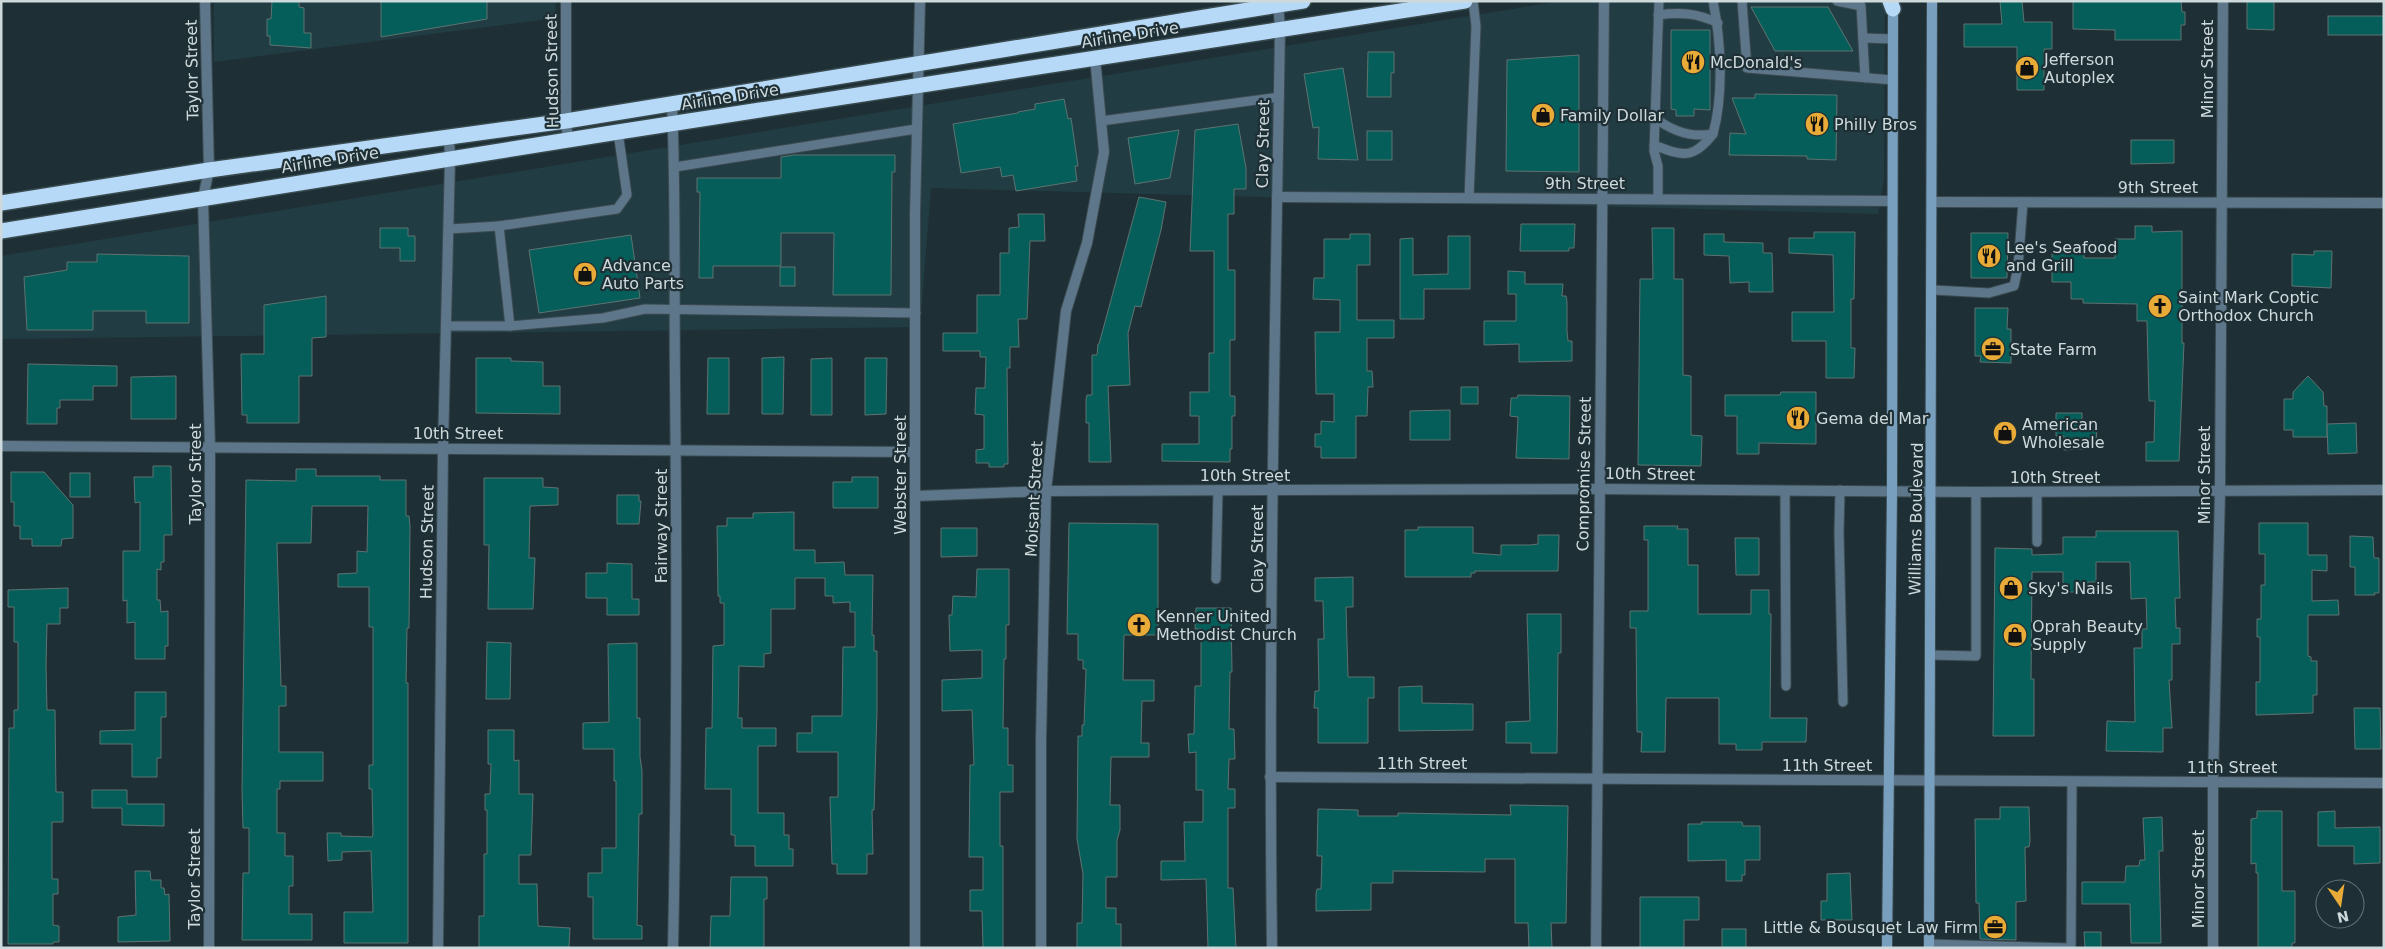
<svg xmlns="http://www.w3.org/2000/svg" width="2385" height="949" font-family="'DejaVu Sans',sans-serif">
<rect width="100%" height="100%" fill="#1e3035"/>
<g fill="#223c43">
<path d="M214 1H555L556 18 214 62Z"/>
<path d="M1561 1H1882L1885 11 1884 179 1878 214 931 188 920 327 1 339V256Z"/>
</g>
<g fill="#055e59" stroke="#5e7371">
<path d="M272 1H299V7L304 8V33H311V48L270 45V36H267V19H271Z"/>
<path d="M381 1H487V19L381 37Z"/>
<path d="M2000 1H2022L2024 22H2052V49H2044V90H2017V47H1964V24H2002Z"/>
<path d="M2073 1H2181L2182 12H2185V25H2181V40H2115V30L2073 29Z"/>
<path d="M2247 1H2274V30L2247 29Z"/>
<path d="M1751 7H1828L1853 51H1775Z"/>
<rect x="2328" y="16" width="56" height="19"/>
<path d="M1671 30H1710V110L1694 109V116H1676V110L1671 109Z"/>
<path d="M1368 52H1394V73H1391V97H1367Z"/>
<path d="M1579 55V172L1506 171 1507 60Z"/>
<path d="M1343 68 1358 160 1318 159 1319 127 1313 128 1304 74Z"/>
<path d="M1755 94 1837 95 1836 160 1807 159V156L1729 155 1730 133 1746 134 1732 98H1755Z"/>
<path d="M1064 99 1068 119 1071 118 1078 166H1075L1077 181 1016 191 1013 175 1002 177 1000 167 961 173 953 124 1018 113V112L1035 109V104Z"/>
<path d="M1238 124 1246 168V189H1234V214H1228V270H1235V340H1230V396H1235V416H1232V449H1230V462L1162 461V444H1199V416H1190V392H1209V353H1214V251H1190L1195 130Z"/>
<path d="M1179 130 1170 178 1135 184 1128 138Z"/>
<rect x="1367" y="131" width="25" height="29"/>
<path d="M2131 140H2174V163L2131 164Z"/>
<path d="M794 155H895V172H892L891 295H833L834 233H781V266H713V278H699L700 192H697V178H781V157Z"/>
<path d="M1139 197 1166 202 1161 230 1141 307 1135 306 1128 333 1130 385 1108 386 1111 462H1089V423H1086V400L1087 395H1092V355H1097L1098 344H1099Z"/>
<path d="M1018 214H1044L1045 241H1030L1027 319H1018L1019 347H1010V368H1007L1008 464H1004V467H989V463H976V450L984 449V415L975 414 976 388H985L986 357H980V351H943V333H977V295H1000V253H1009V228L1019 227Z"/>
<path d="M1521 224H1575L1574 248H1569V251H1520Z"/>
<path d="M2135 226H2152V232L2182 231V343H2184L2179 461H2146V442H2154L2155 401H2149L2147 321H2137V304L2083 303V299H2071V282H2052V253L2057 254 2058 248H2079V254H2084V258H2115V239H2135Z"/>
<path d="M380 228H408V236H415V261H400V248H380Z"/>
<path d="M1652 228H1674V279H1683V375L1691 376V435L1702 436 1701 466 1638 465 1640 279H1653Z"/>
<path d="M1814 232H1855L1854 299H1851V348H1855L1854 378H1826V341H1792V312H1834L1833 255 1789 253V238H1814Z"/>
<path d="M1971 233H2008L2007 278H1971Z"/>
<path d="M1350 234H1370V265H1357V320H1394V338H1367V371H1372L1373 387H1368L1367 416H1356V458H1321V447H1315V434H1321V421L1334 422V394H1316L1315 332H1340V300L1313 299 1314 278H1324V239H1350Z"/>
<path d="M1704 234H1724V242L1763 243V253H1772L1773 292H1749V282L1730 283 1729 256 1704 255Z"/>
<path d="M631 235 640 298 539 313 529 250Z"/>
<path d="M1448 236H1470V289H1424V319H1400V239L1413 238V275L1448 274Z"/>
<path d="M2314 251H2332L2331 288 2292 286V254L2314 255Z"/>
<path d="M97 254 189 256V323H146V311H93V330H27L24 277 67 270V262H97Z"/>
<rect x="780" y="267" width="15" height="19"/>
<path d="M1508 271 1525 272V284H1563L1562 296H1566L1567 302V331L1568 341H1572V361L1519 362V344L1484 345V321H1516V294H1508Z"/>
<path d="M326 296V337L312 338V376H299V423H247V415H242L241 354H264V305Z"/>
<path d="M1975 308H2008L2007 329H2011V363L1980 362 1981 356H1975Z"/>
<path d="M784 357 783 414H762V358Z"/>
<path d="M476 358H511V361L543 362V386H560V414L476 413Z"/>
<path d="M708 358H729V414H707Z"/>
<path d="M832 358V415H811V359Z"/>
<path d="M865 358H887L886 414 865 415Z"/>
<path d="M28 364 117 366V386H93V400H60V408H57V424H27Z"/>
<path d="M176 376V419H131V377Z"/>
<path d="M2308 376 2323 392 2324 406H2327V437H2293V430H2284V399H2293V392Z"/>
<rect x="1461" y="387" width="17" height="17"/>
<path d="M1781 392H1816V444L1759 443V454H1737V416H1725V395H1780Z"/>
<path d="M1518 395 1570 396 1569 459 1516 458 1518 417 1510 416 1511 398H1517Z"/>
<path d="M1450 410V440H1410V411Z"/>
<path d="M2056 413H2082V422H2097L2096 448 2064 450V436H2056Z"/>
<path d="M2356 423 2357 453 2328 454 2327 424Z"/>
<path d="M153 466H171L172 535H164V562H161V570L157 569V600H160L161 612 168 611V646H165V659H135V622L127 623V600L123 601V551H140V502L135 503 134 477H153Z"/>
<path d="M296 469H316V476H380V480H406V516H409L410 526 409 628H407L406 683H408V943H344V912H373L371 851 342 852V860L328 861 327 833H341V836L372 837 373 834 372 789H369V765H373V627H369V587H338V574L357 573V551L367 552 368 506H312L311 543H277L281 686H286V706H279V752H323V781H280V789H277V833H285V856H293V886H289V914H312V940H242L243 873H249V828H243L242 789 246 480 296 481Z"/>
<path d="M11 472H44L73 505V538L62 539 61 546H32V539H20V526H14V502H11Z"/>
<rect x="70" y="473" width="20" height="24"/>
<path d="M852 477H878V508H833V482H852Z"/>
<path d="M484 478H543V487L558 488V505L530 506 529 558H535L533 609H488L489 545H484Z"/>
<path d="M617 495H639V501H641L639 524H617Z"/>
<path d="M794 512V550H815V563L844 562 845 575H873L872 635H874V651H877V710L874 810H872L873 854H867V874H837V864H832L830 797H838V752H797V733H812V716H842L843 647H855V612H850V602L833 603V596H825V578H795V609H771V653L764 654V667L739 666 738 718H742V728H776V746H758V813H784V835H789V849H793V866H755V846H735V835H731V789H705L706 728H712L713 646 724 645V603H720V596H718L717 526H727V518H753V513Z"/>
<path d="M1069 523 1158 524V635H1124L1123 680H1154V701H1142L1141 743H1149V757H1111L1110 805H1120V830L1117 840V877H1106V908H1116V924H1121V948H1077V923H1082L1083 874 1077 839 1078 736H1082V725H1084L1086 669H1083V660H1078V634H1067Z"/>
<path d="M2259 523H2308V555H2327V571L2312 570V601L2338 600 2339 615H2308V656L2311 657V661H2317V695H2313V713L2256 715V682H2260V637H2257V619H2261V585H2265V554H2259Z"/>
<path d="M1644 526H1678L1677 529H1688V565H1698V614H1751V590H1769V614H1771L1770 718H1807L1806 742H1762V750H1736V744H1719V698H1666L1665 752H1641L1642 732H1637L1636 628H1630V611H1648V540H1644Z"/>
<path d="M1418 527H1473V553L1501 555V545H1530L1538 544V535H1559L1558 571H1475V573H1471V577H1405V530H1418Z"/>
<path d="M941 528H977V556L941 557Z"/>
<path d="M2096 531H2178L2180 598H2175L2176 628H2180V644H2172V680H2169L2172 728H2163V752L2106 751 2107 721 2135 722 2134 648H2142V629H2147L2146 598 2131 599 2130 562H2096V582H2088V592H2063V572H2032L2031 679H2034V736H1993L1995 548 2032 549V555L2063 554V537H2096Z"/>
<path d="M2350 536 2373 537 2374 558H2379V593H2374L2375 595H2355V567H2350Z"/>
<path d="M1735 538H1759V575H1736Z"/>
<path d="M607 563 632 564V599H639V615H607V598H586V573H607Z"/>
<path d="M977 569H1009V625H1006V659H1004L1003 728H1008V765H1013V792H1000V846H1003V948H983L982 911H970V890H983V857H969L970 765H974L972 710 942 711V680L982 678V650L950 651 949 615H952L953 596 976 597Z"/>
<path d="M1353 577V607H1346L1348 677H1374V698H1368V743H1318V708H1314L1315 691H1319L1318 639H1324L1323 601H1315V578Z"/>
<path d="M68 588V608H60V624H47L46 665 47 710H55L56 792H63V822H52V879H58V894H53V925L59 926V942H53V944H8L9 728H14V710H18V642H14V607H8V590Z"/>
<path d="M1196 608H1231L1232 672H1230L1229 729H1234L1235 759H1229L1228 789H1235V808H1228V888H1233L1236 948H1208L1206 879 1161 880V861H1185L1184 822H1203V790H1196V752L1189 753 1188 734H1194L1195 686H1201V629H1195Z"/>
<path d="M1527 614H1561V653H1558L1557 753H1531V743H1506V722L1530 721Z"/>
<path d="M487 642 511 643 510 699H486Z"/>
<path d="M637 643V718H640V757L642 771V814H639L637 925 642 926V939H593V897H588V873H602V848H616V781H614V749H583V723L609 722 608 644Z"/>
<path d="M1422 686V703L1473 704V730L1399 731V687Z"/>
<path d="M135 692H166V717H161V758H157V777H132V744H100V731L135 730Z"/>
<path d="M2354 708H2380L2381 749H2355Z"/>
<path d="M488 730H514V761L519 760V794H533L531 855H519V884H537L538 926 570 928 569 947H479V916H484V854H487V810H485V794H490L491 764H488Z"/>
<path d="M92 790H127V804H164V826L122 825V808H92Z"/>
<path d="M1510 805 1568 806 1566 923H1551L1552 948H1529L1528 923H1515V859H1485V872L1393 871V883H1371V910L1316 911V894L1317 889H1321L1322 856H1317L1318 809 1358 810V816H1398V813L1511 815Z"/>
<path d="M2000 807H2029L2030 841 2029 847H2025L2026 901 2016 902V940L1980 939 1979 903H1976L1975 819H2000Z"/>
<path d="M2257 811H2282V891H2295V943H2292V948H2258V873H2256V863L2251 864V819L2257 818Z"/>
<path d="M2335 811V828L2380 827V863L2354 864V846H2318V812Z"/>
<path d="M2162 817 2163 851H2159L2161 943H2131L2130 904H2082V882H2125L2126 866H2139L2140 860H2145L2143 818Z"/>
<path d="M1701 822H1742L1743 826H1760V860H1745V875H1742V881H1726V860L1688 861V824H1702Z"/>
<path d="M135 871H150L151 880H161V888H164L165 895 169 894 170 941 118 942V917L136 915Z"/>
<path d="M1850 873 1852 920H1821V901H1827V874Z"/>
<path d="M731 877H767V899H764V948H710L711 916H730Z"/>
<path d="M1640 897H1699V920H1684V948H1640Z"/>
<rect x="1722" y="929" width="24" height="19"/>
<path d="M2084 932H2101V948H2085Z"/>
</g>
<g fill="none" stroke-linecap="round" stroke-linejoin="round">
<g stroke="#3a4b50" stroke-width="11">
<g id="lane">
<path d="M1742 1 1747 68 1893 80"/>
<path d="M1837 1 1861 6 1865 78"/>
<path d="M1658 15C1681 12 1697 13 1718 23"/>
<path d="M1863 38 1893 39"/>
<path d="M1655 118C1672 131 1691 138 1713 134 1724 94 1721 41 1713 1"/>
<path d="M1101 121 1279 97"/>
<path d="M618 132 627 195 617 209 499 226 510 326 603 318 645 309 916 313"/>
<path d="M1654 145C1682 156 1693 160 1713 134"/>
<path d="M675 167 916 129"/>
<path d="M1469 198 1476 26 1473 1"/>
<path d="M1658 199V166L1654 151 1659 1"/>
<path d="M449 229 499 226"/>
<path d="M1933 290 1989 293 2014 286 2018 267 2023 202"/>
<path d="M446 326H510"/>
<path d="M1840 490 1839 533 1843 702"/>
<path d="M1785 491 1786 686"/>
<path d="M2037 542V492"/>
<path d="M1216 579 1218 490"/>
<path d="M1930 655 1976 656V492"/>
<path d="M1929 944 2071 948 2072 782"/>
</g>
</g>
<g stroke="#3a4b50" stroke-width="12">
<g id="street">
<path d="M205 1 209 170 203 198 210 447 209 948"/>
<path d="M566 1V121L568 141"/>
<path d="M672 104C676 196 674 288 675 380 677 569 677 758 673 948"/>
<path d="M1277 197 1892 201"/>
<path d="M1933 202 2384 203"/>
<path d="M1 446 915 452"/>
<path d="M916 496 1046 491 1272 490 1599 489 1976 492 2384 490"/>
<path d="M1270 777 2384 783"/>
<path d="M438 948 443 447 450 159 449 137"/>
<path d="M915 948V214L920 1"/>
<path d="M1041 948V740L1046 491 1066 311 1087 243 1104 152 1095 58"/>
<path d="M1272 948C1268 641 1275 335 1280 29L1278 1"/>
<path d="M1596 948 1604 1"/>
<path d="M2213 948V782L2220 492 2223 1"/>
</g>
</g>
<g stroke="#3a4b50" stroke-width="12">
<g id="secondary">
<path d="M1887 948 1892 492 1893 5"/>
<path d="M1929 948 1932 1"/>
</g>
</g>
<g stroke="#3a4b50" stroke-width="18">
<g id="highway">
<path d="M1890 1 1893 9"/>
<path d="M1 203 209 170 566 121 1303 1"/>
<path d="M1 231 618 132 1465 1"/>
</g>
</g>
<use href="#lane" stroke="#5e768a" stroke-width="9"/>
<use href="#street" stroke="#5e768a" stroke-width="10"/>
<use href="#secondary" stroke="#799fbf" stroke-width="10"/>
<use href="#highway" stroke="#b6d9f7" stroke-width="15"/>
</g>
<defs>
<g id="restaurant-disc" transform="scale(1.25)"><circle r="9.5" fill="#e9ab38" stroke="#1e3035"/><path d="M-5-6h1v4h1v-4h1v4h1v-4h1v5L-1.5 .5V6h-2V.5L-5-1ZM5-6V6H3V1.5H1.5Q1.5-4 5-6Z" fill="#111"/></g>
<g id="shop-disc" transform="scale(1.25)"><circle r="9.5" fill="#e9ab38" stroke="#1e3035"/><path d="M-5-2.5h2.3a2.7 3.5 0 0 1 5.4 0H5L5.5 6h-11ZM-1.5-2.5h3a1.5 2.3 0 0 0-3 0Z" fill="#111"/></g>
<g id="church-disc" transform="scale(1.25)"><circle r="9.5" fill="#e9ab38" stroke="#1e3035"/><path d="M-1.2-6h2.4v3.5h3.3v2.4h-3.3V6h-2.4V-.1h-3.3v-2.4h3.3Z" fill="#111"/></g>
<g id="office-disc" transform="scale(1.25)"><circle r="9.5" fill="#e9ab38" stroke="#1e3035"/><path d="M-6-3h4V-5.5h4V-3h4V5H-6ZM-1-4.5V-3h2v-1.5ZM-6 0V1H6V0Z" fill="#111"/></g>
</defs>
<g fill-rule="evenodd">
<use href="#restaurant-disc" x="1693" y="62"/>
<use href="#shop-disc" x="2027" y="68"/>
<use href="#shop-disc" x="1543" y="115"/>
<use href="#restaurant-disc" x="1817" y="124"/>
<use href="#restaurant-disc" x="1989" y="256"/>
<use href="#shop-disc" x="585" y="274"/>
<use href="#church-disc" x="2160" y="306"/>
<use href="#office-disc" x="1993" y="349"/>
<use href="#restaurant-disc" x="1798" y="418"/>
<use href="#shop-disc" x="2005" y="433"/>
<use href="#shop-disc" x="2011" y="588"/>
<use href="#church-disc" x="1139" y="625"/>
<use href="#shop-disc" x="2015" y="635"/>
<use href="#office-disc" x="1995" y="927"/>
</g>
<g text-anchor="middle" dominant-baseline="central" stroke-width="4.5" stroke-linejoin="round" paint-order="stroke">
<g font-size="16" fill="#ced9dc" stroke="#1e3035">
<text transform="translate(1130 35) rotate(-9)">Airline Drive</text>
<text transform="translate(2207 69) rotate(-90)">Minor Street</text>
<text transform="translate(192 70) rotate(-91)">Taylor Street</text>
<text transform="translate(552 71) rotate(-91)">Hudson Street</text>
<text transform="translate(730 97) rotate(-9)">Airline Drive</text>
<text transform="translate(1263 144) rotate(-89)">Clay Street</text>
<text transform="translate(330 160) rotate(-9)">Airline Drive</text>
<text x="1585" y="183">9th Street</text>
<text x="2158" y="187">9th Street</text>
<text x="458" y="433">10th Street</text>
<text transform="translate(195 474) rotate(-90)">Taylor Street</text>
<text transform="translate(1584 474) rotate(-89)">Compromise Street</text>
<text transform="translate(1650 474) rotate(1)">10th Street</text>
<text transform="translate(900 475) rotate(-90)">Webster Street</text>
<text x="1245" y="475">10th Street</text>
<text transform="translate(2204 475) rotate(-90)">Minor Street</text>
<text x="2055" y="477">10th Street</text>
<text transform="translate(1034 499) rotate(-87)">Moisant Street</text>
<text transform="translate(1916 519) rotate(-89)">Williams Boulevard</text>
<text transform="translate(661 526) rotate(-90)">Fairway Street</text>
<text transform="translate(427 542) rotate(-89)">Hudson Street</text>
<text transform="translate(1257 549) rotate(-90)">Clay Street</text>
<text x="1422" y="763">11th Street</text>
<text x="1827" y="765">11th Street</text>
<text x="2232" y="767">11th Street</text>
<text transform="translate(194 879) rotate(-90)">Taylor Street</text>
<text transform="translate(2198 879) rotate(-90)">Minor Street</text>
</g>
<g font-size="16" fill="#ced9dc" stroke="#1e3035" text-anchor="start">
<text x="2044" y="59">Jefferson<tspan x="2044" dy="18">Autoplex</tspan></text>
<text x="1710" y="62">McDonald's</text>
<text x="1560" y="115">Family Dollar</text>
<text x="1834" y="124">Philly Bros</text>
<text x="2006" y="247">Lee's Seafood<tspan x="2006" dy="18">and Grill</tspan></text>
<text x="602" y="265">Advance<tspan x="602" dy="18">Auto Parts</tspan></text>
<text x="2178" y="297">Saint Mark Coptic<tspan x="2178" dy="18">Orthodox Church</tspan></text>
<text x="2010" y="349">State Farm</text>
<text x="1816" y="418">Gema del Mar</text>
<text x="2022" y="424">American<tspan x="2022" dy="18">Wholesale</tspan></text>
<text x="2028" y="588">Sky's Nails</text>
<text x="1156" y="616">Kenner United<tspan x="1156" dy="18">Methodist Church</tspan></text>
<text x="2032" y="626">Oprah Beauty<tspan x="2032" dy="18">Supply</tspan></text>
<text x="1978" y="927" text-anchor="end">Little &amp; Bousquet Law Firm</text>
</g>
</g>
<rect width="2385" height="949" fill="none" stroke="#ced9dc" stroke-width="5"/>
<g transform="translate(2340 904) rotate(167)"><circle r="24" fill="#1e3035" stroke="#647478"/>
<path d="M0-4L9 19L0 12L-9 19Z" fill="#e9ab38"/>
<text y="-8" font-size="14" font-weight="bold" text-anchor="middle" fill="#ced9dc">N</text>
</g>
</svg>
